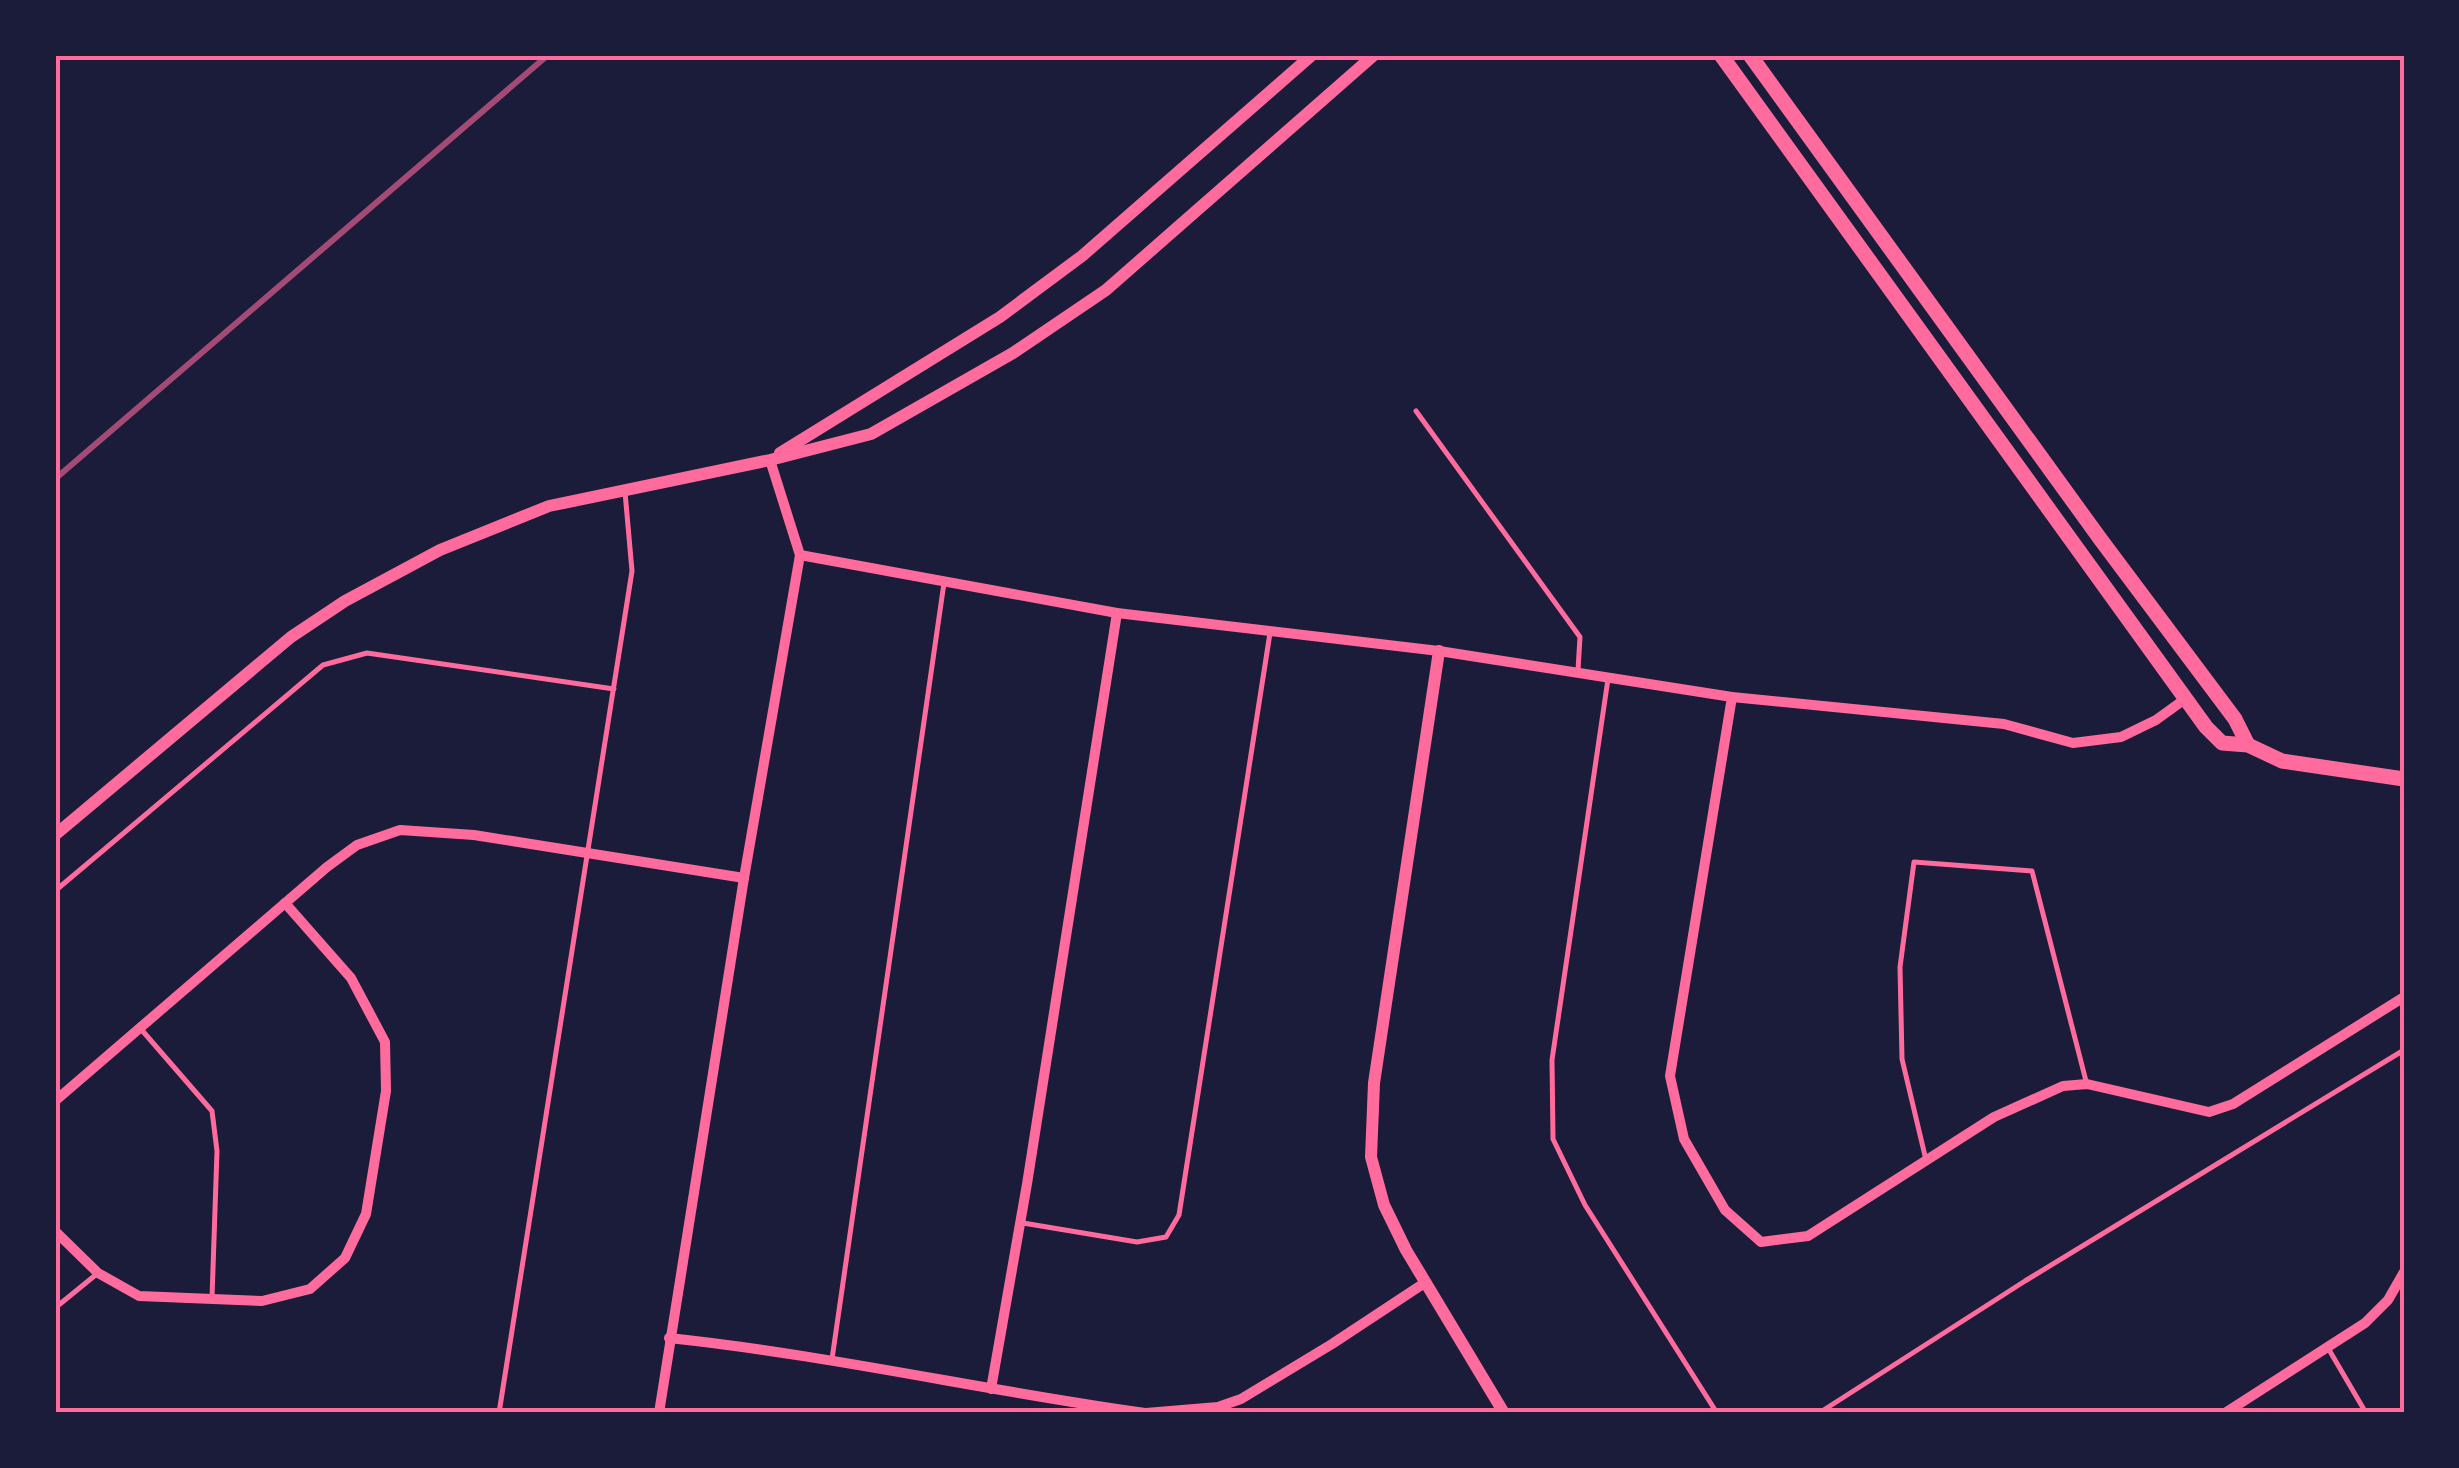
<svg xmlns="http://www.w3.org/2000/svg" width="2459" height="1468" font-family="Ubuntu,sans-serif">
<rect width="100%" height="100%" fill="#1b1b3a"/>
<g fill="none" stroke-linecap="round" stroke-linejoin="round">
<g stroke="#ff6b9d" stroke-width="5">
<path d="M1416 411 1580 637 1578 670"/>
<path d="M1608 679 1552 1060 1553 1139 1585 1205 1717 1413"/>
<path d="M55 891 323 665 367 653 614 689"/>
<path d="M140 1028 212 1111 217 1151 212 1298"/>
<path d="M1926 1160 1902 1059 1900 967 1914 862 2032 871 2086 1081"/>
<path d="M1023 1223 1137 1242 1166 1237 1179 1215 1270 633"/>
<path d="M55 1308 98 1273"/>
<path d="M2328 1348 2366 1413"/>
<path d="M832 1359 944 583"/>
<path d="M499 1413 632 571 625 492"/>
<path d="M1819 1413 2025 1281 2404 1050"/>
</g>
<g stroke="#ff6b9d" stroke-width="10">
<path d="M800 555 1117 613 1439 651 1732 697 2004 724 2073 743 2121 737 2156 720 2185 699"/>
<path d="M1732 697 1670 1076 1684 1139 1725 1210 1761 1242 1808 1236 1994 1117 2063 1086 2087 1084 2209 1112 2233 1104 2404 997"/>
<path d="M55 1101 327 867 357 845 400 830 474 835 744 878"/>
<path d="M55 1231 98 1273 139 1296 262 1301 310 1289 345 1258 366 1214 386 1091 385 1042 351 978 285 903"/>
<path d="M669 1338C829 1355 986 1391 1145 1413"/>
<path d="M991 1389 1027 1184 1117 613"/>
<path d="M659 1413 744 878 800 555 770 460"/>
<path d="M1146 1413 1218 1407 1241 1399 1332 1344 1426 1282"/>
<path d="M2225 1413 2365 1323 2388 1300 2404 1272"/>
</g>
<g stroke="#ff6b9d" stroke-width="12">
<path d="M780 453 1000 317 1082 256 1312 55"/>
<path d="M1439 651 1374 1083 1371 1157 1384 1205 1406 1250 1504 1413"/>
<path d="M55 835 291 637 345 601 440 550 549 506 770 460 871 434 1013 353 1106 290 1374 55"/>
</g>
<g stroke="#ff6b9d" stroke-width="15">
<path d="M1721 55 2206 727 2222 743 2248 745 2282 761 2404 779"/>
<path d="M1750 55 2101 540 2235 719 2248 745"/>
</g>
<path stroke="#a44b75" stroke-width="6" d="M55 479 548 55"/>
</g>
<rect width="2459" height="1468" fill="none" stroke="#1b1b3a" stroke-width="115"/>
<rect x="58" y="58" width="2344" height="1352" fill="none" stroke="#ff6b9d" stroke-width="4"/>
</svg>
